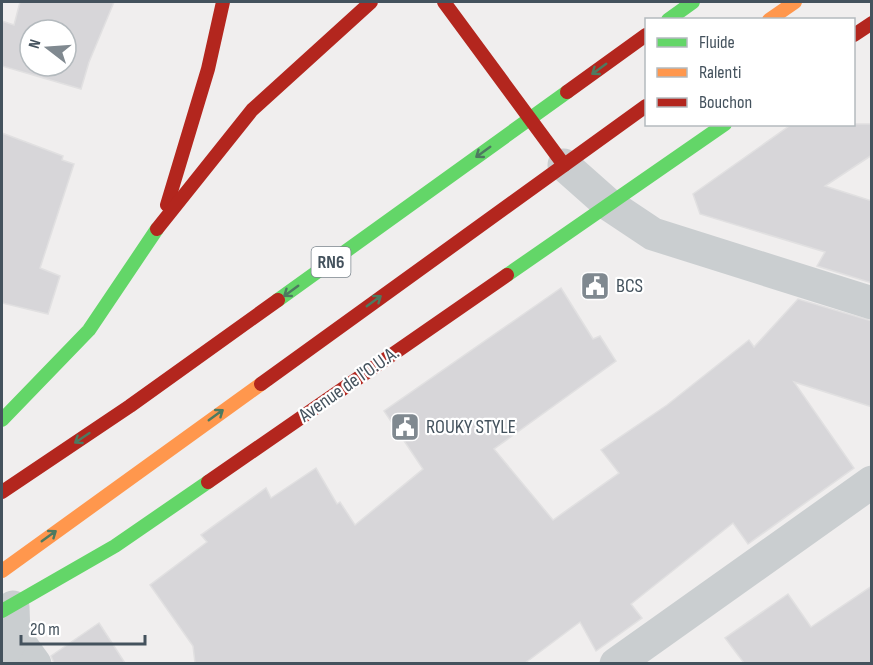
<svg xmlns="http://www.w3.org/2000/svg" width="873" height="665" font-family="'Sofia Sans Condensed',sans-serif">
<rect width="100%" height="100%" fill="#f0eeee"/>
<g fill="#d7d6d9" stroke="#e1e0e1" stroke-width="1.5" fill-rule="evenodd">
<path d="M20 2H114L89 62 81 89 2 66V21L14 25ZM30 30H66V66H30Z"/>
<path d="M792 124H872V155L825 186 872 201V283L817 266 825 252 700 214 693 194Z"/>
<path d="M2 133 63 156 62 160 74 164 40 268 60 276 48 314 2 303Z"/>
<path d="M561 288 593 339 600 336 616 361 494 449 553 520 619 473 601 450 667 405 749 340 754 347 798 299 872 321V407L794 382 854 468 748 544 733 523 631 604 642 618 596 651 580 622 525 663H195L193 646 150 585 207 542 201 535 266 488 271 498 316 468 337 504 340 502 355 525 423 469 384 411Z"/>
<path d="M872 586V663H744L725 638 788 594 811 627Z"/>
<path d="M99 623 125 663H54L51 656Z"/>
</g>
<g fill="none" stroke-linecap="round" stroke-linejoin="round">
<g stroke="#caced0" stroke-width="33">
<path d="M564 165 608 204 653 234 872 303"/>
<path d="M14 635 35 664"/>
<path d="M2 656 14 635 13 607"/>
<path d="M616 664 872 482"/>
</g>
<g stroke="#63d668" stroke-width="14">
<path d="M668 20 693 2"/>
<path d="M507 275 725 124"/>
<path d="M278 300 567 92"/>
<path d="M2 420 89 330 157 229"/>
<path d="M2 611 115 546 208 482"/>
</g>
<g stroke="#ff974d" stroke-width="14">
<path d="M769 20 795 2"/>
<path d="M2 571 261 384"/>
</g>
<g stroke="#b3261e" stroke-width="14">
<path d="M444 2 564 165"/>
<path d="M854 35 872 23"/>
<path d="M567 92 646 35"/>
<path d="M167 205 208 69 223 2"/>
<path d="M157 229 252 110 371 2"/>
<path d="M261 384 646 106"/>
<path d="M208 482 507 275"/>
<path d="M2 492 130 406 278 300"/>
</g>
</g>
<defs><path id="oneway-shaft" d="M-6 0H5M1.5-3L5.5 0L1.5 3" fill="none" stroke-width="1.6" stroke-linecap="round" stroke-linejoin="round" transform="scale(1.5)"/></defs>
<g stroke="#4d7a60">
<use href="#oneway-shaft" transform="translate(599 69) rotate(144)"/>
<use href="#oneway-shaft" transform="translate(483 152) rotate(144)"/>
<use href="#oneway-shaft" transform="translate(291 291) rotate(144)"/>
<use href="#oneway-shaft" transform="translate(374 301) rotate(-36)"/>
<use href="#oneway-shaft" transform="translate(216 415) rotate(-36)"/>
<use href="#oneway-shaft" transform="translate(82 438) rotate(146)"/>
<use href="#oneway-shaft" transform="translate(49 536) rotate(-36)"/>
</g>
<defs>
<g id="civic-square" transform="scale(1.5)"><rect x="-9" y="-9" width="18" height="18" rx="4" fill="#808990" stroke="#fff"/><path d="M-.6-6.5H3V-4.5H.6V-3L4-1V1h2V6H-6V1h2V-1L-.6-3ZM-1.2 2.5V6h2.4V2.5Z" fill="#fff"/></g>
</defs>
<g fill-rule="evenodd">
<use href="#civic-square" x="595" y="286"/>
<use href="#civic-square" x="405" y="427"/>
</g>
<g text-anchor="middle" dominant-baseline="central" stroke-width="4.5" stroke-linejoin="round" paint-order="stroke">
<rect fill="#fff" stroke="#7c868e" stroke-width="1.5" x="311.5" y="247" width="39" height="30" rx="4.5"/>
<g font-size="18" font-weight="bold" fill="#44525d">
<text x="331" y="262">RN6</text>
</g>
<g font-size="20" fill="#44525d" stroke="#fff" text-anchor="start">
<text x="616" y="286">BCS</text>
<text x="426" y="427">ROUKY STYLE</text>
</g>
<g font-size="20" fill="#44525d" stroke="#fff">
<text transform="translate(349 384) rotate(-35)">Avenue de l'O.U.A.</text>
</g>
</g>
<rect width="873" height="665" fill="none" stroke="#44525d" stroke-width="6"/>
<rect x="645" y="18" width="210" height="108" fill="#ffffff" stroke="#b4babe" stroke-width="1.5"/>
<rect x="657" y="38" width="30" height="9" fill="#63d668" stroke="#b4babe" stroke-width="1.5"/>
<text x="699" y="48" font-size="18" fill="#44525d">Fluide</text>
<rect x="657" y="68" width="30" height="9" fill="#ff974d" stroke="#b4babe" stroke-width="1.5"/>
<text x="699" y="78" font-size="18" fill="#44525d">Ralenti</text>
<rect x="657" y="98" width="30" height="9" fill="#b3261e" stroke="#b4babe" stroke-width="1.5"/>
<text x="699" y="108" font-size="18" fill="#44525d">Bouchon</text>
<g transform="translate(48 48) rotate(287)"><circle r="28" fill="#ffffff" stroke="#b4babe" stroke-width="1.5"/>
<path d="M0-4.5L10 22L0 15L-10 22Z" fill="#808990"/>
<text y="-9" font-size="16" font-weight="bold" text-anchor="middle" fill="#44525d">N</text>
</g>
<path d="M21 635v9h124v-9" fill="none" stroke="#44525d" stroke-width="3"/>
<text x="30" y="635" font-size="18" fill="#44525d" stroke="#ffffff" stroke-width="4.5" paint-order="stroke">20 m</text>
</svg>
